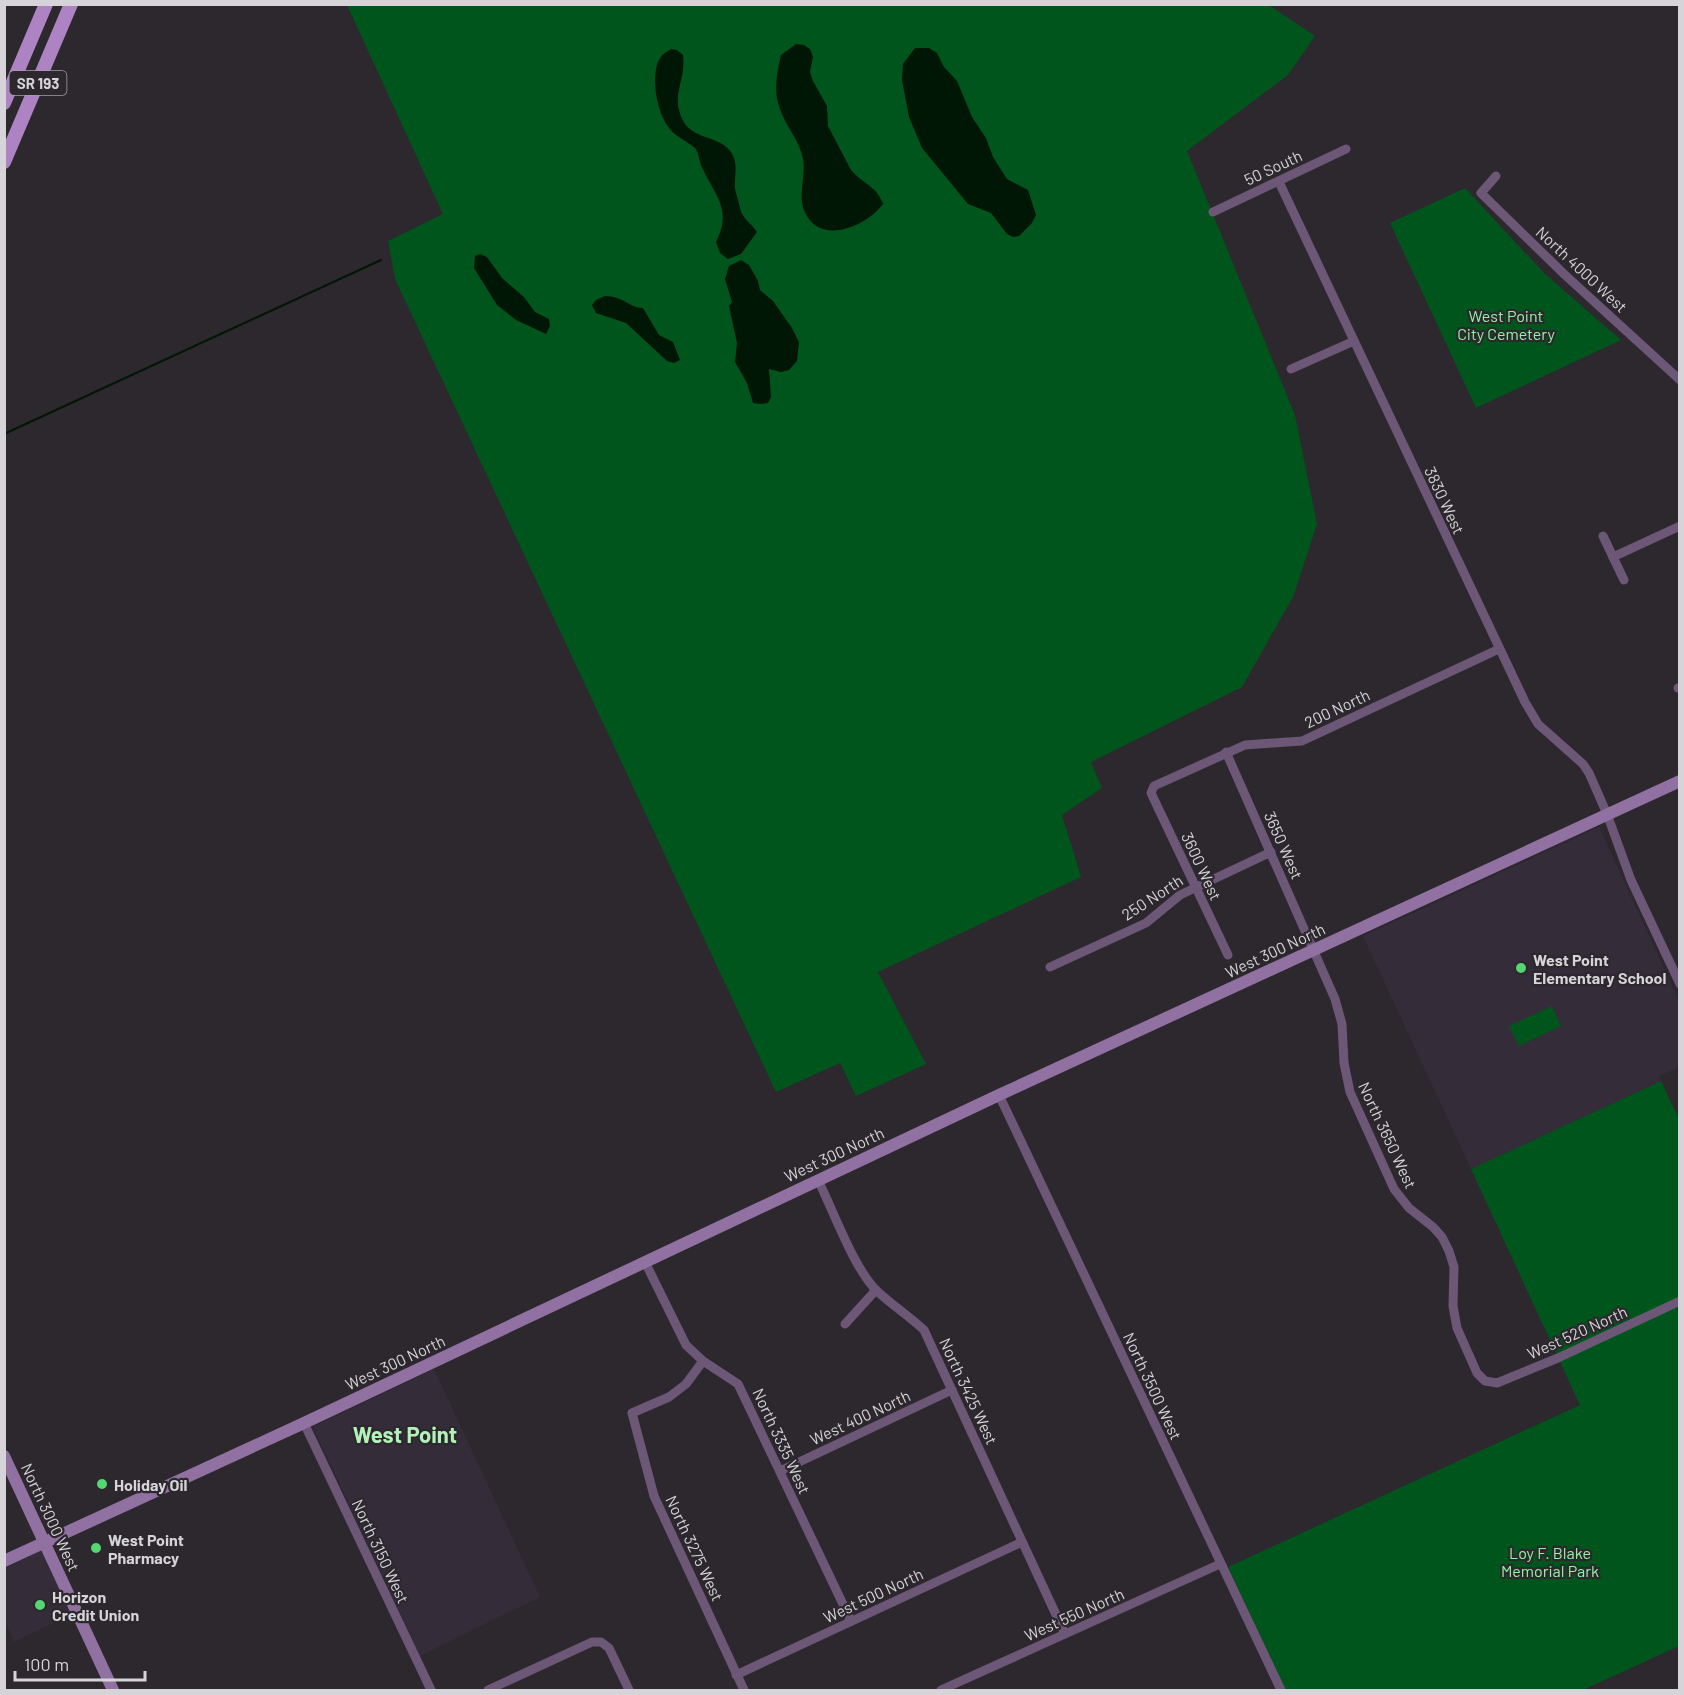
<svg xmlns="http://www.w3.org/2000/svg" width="1684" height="1695" font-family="Barlow,sans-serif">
<rect width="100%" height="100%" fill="#2c282e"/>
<g fill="#342d39">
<path d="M1599 827 1679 1001V1067L1659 1076 1661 1081 1471 1169 1363 936Z"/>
<path d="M434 1369 540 1597 420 1656 313 1427Z"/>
<path d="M42 1550 72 1614 14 1642 5 1621 4 1568Z"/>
</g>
<g fill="#00551d">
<path d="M1267 4 1315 36 1288 75 1187 151 1295 415 1317 524 1293 597 1242 687 1091 762 1102 788 1062 815 1081 877 878 972 926 1064 856 1096 840 1063 776 1092 395 279 388 241 443 214 347 5Z"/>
<path d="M1465 188 1544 273 1621 340 1476 408 1390 223Z"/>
<path d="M1552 1006 1561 1026 1519 1046 1509 1026Z"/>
<path d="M1661 1081 1680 1121 1679 1646 1583 1690H1286L1228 1567 1580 1405 1471 1169Z"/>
</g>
<g fill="#011705">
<path d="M796 44 804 45 810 49 813 57 810 72 813 81 827 106 828 126 851 170C863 184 877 186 883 204 866 227 818 247 804 210 798 194 806 175 803 159 800 141 786 127 780 109 773 92 777 72 781 55Z"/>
<path d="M915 48H929L937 53 944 67 957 81 972 117 986 138 993 157 1007 179 1028 190 1036 215 1032 223 1019 236 1013 237 1007 234 991 213 968 204 922 148 909 117 902 80 903 64Z"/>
<path d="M671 49 677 50 683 55C686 77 674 92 679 110 687 143 716 132 731 152 739 164 734 175 735 188 735 190 740 207 741 211 744 220 752 224 757 232L741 254 728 259 720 253 716 242C733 208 714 195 701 165 699 160 699 153 695 148 687 141 676 137 669 128 657 113 651 80 658 62 661 55 666 52 671 49Z"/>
<path d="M480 254 487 257 502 278 524 297 535 312 549 319 550 326 546 334 516 320 497 305 474 268 475 256Z"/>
<path d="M741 260 749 265 758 281 760 290 773 301 792 328 799 342 797 361 789 370 781 372 769 369 771 397 768 403 760 404 753 403 747 383 735 362 737 343 729 306 732 302 725 279 729 266Z"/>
<path d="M605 296C623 296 630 308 643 308L659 335 673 342 680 360 674 363 667 361 626 323 596 313 592 305 596 300Z"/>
</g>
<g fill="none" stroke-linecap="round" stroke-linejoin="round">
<path stroke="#011705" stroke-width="2" d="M4 434 381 260"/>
<g stroke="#6c5777" stroke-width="9">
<path d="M1496 176 1481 193 1564 274 1680 380"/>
<path d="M1279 182 1525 702 1538 724 1583 764 1589 773 1607 814 1631 880 1680 984"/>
<path d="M1213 212 1346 149"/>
<path d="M1291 369 1354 341"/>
<path d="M1603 536 1624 580"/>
<path d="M1613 557 1680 526"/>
<path d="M1678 688H1680"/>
<path d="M1226 752 1335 999 1342 1024 1344 1063 1350 1092 1394 1189 1409 1208 1433 1227 1442 1237 1449 1251 1454 1267 1453 1306 1457 1328 1477 1373 1485 1381 1497 1383 1558 1358 1680 1301"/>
<path d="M1228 955 1151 793 1154 786 1245 745 1302 741 1499 649"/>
<path d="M1050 967 1146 923 1180 895 1271 852"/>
<path d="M999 1095 1281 1690"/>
<path d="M818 1180C833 1210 854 1269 877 1291 892 1305 909 1316 924 1330L1065 1634"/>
<path d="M645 1262 686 1345 703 1361 738 1384 851 1621"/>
<path d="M845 1324 876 1290"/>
<path d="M703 1361 686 1384 669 1397 632 1413 654 1496 744 1690"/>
<path d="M304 1423 431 1690"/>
<path d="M780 1471 952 1390"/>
<path d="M736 1675 1022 1542"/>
<path d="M488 1690 592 1642H601L609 1648 629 1690"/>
<path d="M941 1690 1220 1564"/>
</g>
<g stroke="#9170a2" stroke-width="12">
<path d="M4 1456 113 1690"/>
<path d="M4 1561 304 1423 999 1095 1680 781"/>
</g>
<g stroke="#ad83c3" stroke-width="14">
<path d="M4 103 46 4"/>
<path d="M4 162 71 4"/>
</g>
</g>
<g fill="#55d672" stroke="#2c282e" stroke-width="2">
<circle cx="1521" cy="968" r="6"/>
<circle cx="102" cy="1484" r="6"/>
<circle cx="96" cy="1548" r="6"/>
<circle cx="40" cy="1605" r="6"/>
</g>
<g text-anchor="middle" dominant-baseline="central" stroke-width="4.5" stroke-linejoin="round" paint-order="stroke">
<rect fill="#2c282e" stroke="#a3a0a5" stroke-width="1.5" x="9.5" y="71" width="57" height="24" rx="4.5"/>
<g font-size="15" font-weight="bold" fill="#d6d4d8">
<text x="38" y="83">SR 193</text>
</g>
<g font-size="16" fill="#d6d4d8" stroke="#2c282e">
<text transform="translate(1273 167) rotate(-25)">50 South</text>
<text transform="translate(1582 269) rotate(43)">North 4000 West</text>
<text transform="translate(1445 500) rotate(65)">3830 West</text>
<text transform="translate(1337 708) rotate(-25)">200 North</text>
<text transform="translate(1284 845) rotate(66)">3650 West</text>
<text transform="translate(1202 866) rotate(65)">3600 West</text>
<text transform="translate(1152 897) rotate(-33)">250 North</text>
<text transform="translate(1275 950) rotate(-25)">West 300 North</text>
<text transform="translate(1388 1135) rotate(65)">North 3650 West</text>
<text transform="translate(834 1154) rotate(-25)">West 300 North</text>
<text transform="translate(1577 1332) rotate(-24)">West 520 North</text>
<text transform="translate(395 1362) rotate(-25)">West 300 North</text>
<text transform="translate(1153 1386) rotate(65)">North 3500 West</text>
<text transform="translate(969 1391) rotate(65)">North 3425 West</text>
<text transform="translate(860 1417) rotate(-25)">West 400 North</text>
<text transform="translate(782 1441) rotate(65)">North 3335 West</text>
<text transform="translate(51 1517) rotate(65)">North 3000 West</text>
<text transform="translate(695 1548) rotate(65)">North 3275 West</text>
<text transform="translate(381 1551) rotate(65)">North 3150 West</text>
<text transform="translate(873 1595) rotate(-25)">West 500 North</text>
<text transform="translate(1074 1614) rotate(-24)">West 550 North</text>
</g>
<g font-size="16" fill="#8ff5a0" stroke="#2c282e">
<text x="1506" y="315">West Point<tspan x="1506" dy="18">City Cemetery</tspan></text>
<text x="1550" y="1552">Loy F. Blake<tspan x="1550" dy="18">Memorial Park</tspan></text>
</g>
<g font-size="16" font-weight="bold" fill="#d6d4d8" stroke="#2c282e" text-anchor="start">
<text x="1533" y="959">West Point<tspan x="1533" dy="18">Elementary School</tspan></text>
<text x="114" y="1484">Holiday Oil</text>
<text x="108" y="1539">West Point<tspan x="108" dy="18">Pharmacy</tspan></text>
<text x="52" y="1596">Horizon<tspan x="52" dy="18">Credit Union</tspan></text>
</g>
<g font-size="22" font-weight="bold" fill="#b2f2ba" stroke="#2c282e">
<text x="405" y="1434">West Point</text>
</g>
</g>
<rect width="1684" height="1695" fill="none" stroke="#d6d4d8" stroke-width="12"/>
<path d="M15 1671v9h130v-9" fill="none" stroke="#d6d4d8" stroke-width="3"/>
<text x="24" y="1671" font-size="18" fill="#d6d4d8" stroke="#2c282e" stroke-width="4.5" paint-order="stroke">100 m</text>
</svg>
